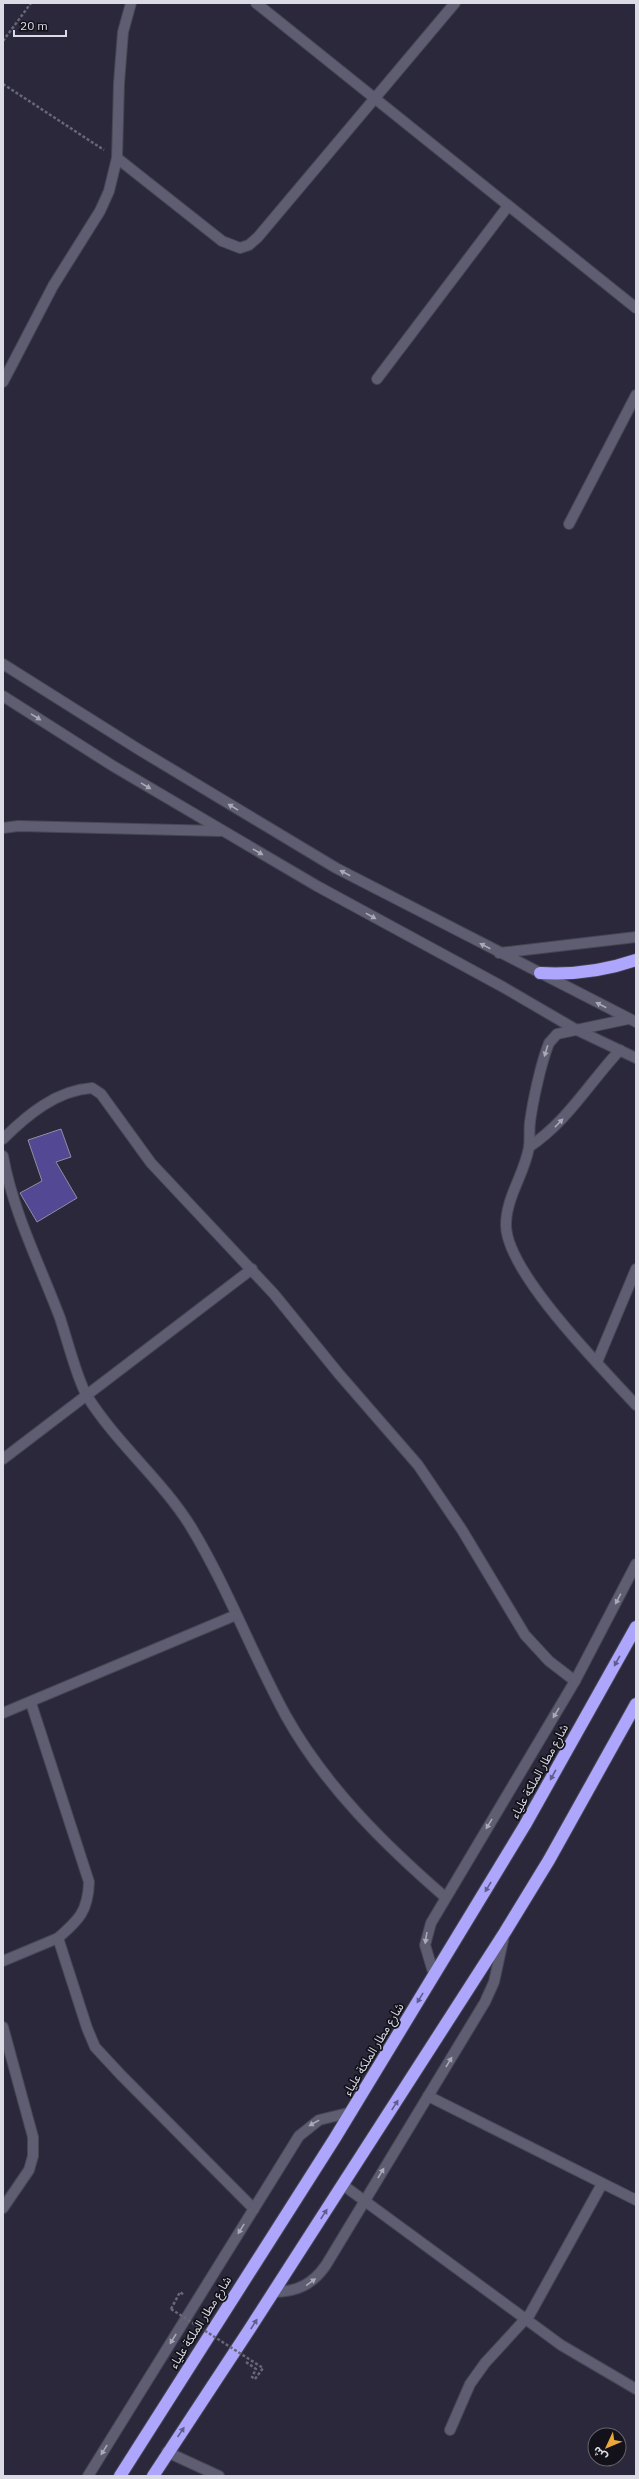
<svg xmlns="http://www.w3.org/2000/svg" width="639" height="2479" font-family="'IBM Plex Sans','Noto Sans Arabic',sans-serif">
<rect width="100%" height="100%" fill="#2a283a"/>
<path fill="#534894" stroke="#8f8ea3" d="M61 1129 71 1157 56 1162 77 1198 37 1222 20 1193 42 1181 28 1140Z"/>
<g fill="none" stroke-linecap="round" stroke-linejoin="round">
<g stroke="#464654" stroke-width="12">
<g id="minor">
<path d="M256 3 636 308"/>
<path d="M117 158 222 241 240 248 249 245 258 237 455 3"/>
<path d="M377 379 508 206"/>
<path d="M3 382 53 286 100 211 109 191 117 158 119 83 123 32 131 3"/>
<path d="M569 524 636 395"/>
<path d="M3 664 138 749 336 868 636 1022"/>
<path d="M3 696 113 766 317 886 503 987 575 1029 636 1058"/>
<path d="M3 828 18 826 220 831"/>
<path d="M499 953 636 937"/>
<path d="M628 1019 557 1034 549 1043C541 1063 533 1100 530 1122 529 1130 530 1139 529 1147 525 1173 506 1197 506 1225 506 1272 603 1369 636 1405"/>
<path d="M3 1139C27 1115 57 1090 92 1088L101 1094 151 1163 274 1294 339 1374 418 1465 462 1530 525 1635 549 1661 575 1681"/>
<path d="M529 1147C567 1122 589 1083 620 1050"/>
<path d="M3 1156C13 1212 40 1265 60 1318 67 1339 77 1379 87 1396 117 1444 162 1480 191 1527 228 1588 252 1654 286 1716 325 1786 385 1845 445 1897"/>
<path d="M597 1362 636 1269"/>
<path d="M3 1459 252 1269"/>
<path d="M31 1703 89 1882C88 1911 79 1920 58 1938"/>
<path d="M3 1713 236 1615"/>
<path d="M3 1961 58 1938 87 2028 95 2047 121 2075 254 2209"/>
<path d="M434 1975 425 1945 431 1923 575 1681 636 1564"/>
<path d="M3 2027 33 2137V2156L29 2170 3 2208"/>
<path d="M428 2096 636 2200"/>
<path d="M343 2185 561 2345 636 2389"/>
<path d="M274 2292C297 2292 313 2284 326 2265L485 2002 494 1982 504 1936"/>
<path d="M450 2430 470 2384 485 2363 530 2314 602 2184"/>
<path d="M167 2452 219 2476"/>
<path d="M88 2476 299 2136 319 2120 352 2112"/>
</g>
</g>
<g stroke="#464654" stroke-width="14">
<g id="highway">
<path d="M540 973C574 975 604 971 636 960"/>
<path d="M120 2476 335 2138 525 1825 636 1627"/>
<path d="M153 2476 249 2330 505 1932 549 1860 636 1704"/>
</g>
</g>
<g stroke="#686776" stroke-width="2.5" stroke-dasharray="3 2" stroke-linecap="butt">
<path d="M3 41 31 3"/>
<path d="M3 84 104 150"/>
<path d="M171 2309 180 2292 184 2295"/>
<path d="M246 2362 256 2369 252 2377 255 2379"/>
<path d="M255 2379 263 2368"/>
</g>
<use href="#minor" stroke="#5e5d71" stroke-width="10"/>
<use href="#highway" stroke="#aea6fd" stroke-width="12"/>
<path stroke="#686776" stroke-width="2.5" stroke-dasharray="3 2" stroke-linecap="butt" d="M171 2309 263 2368"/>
</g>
<defs><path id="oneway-solid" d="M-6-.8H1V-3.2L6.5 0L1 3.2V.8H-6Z"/></defs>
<g fill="#a9a9b7">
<use href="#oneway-solid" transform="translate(36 717) rotate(32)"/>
<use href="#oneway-solid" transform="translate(146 786) rotate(31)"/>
<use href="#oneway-solid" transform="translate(233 807) rotate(-149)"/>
<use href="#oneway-solid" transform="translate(258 852) rotate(30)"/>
<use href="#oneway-solid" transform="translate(345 873) rotate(-152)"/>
<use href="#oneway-solid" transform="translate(371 916) rotate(29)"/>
<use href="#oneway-solid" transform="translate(485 946) rotate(-153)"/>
<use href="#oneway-solid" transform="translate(601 1005) rotate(-153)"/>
<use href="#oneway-solid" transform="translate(546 1051) rotate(107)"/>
<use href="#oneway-solid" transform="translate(559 1123) rotate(-46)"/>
<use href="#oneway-solid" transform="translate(618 1599) rotate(118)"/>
<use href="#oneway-solid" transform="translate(556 1713) rotate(121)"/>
<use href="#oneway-solid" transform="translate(489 1824) rotate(121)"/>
<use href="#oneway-solid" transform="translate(426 1938) rotate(99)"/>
<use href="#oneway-solid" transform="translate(449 2062) rotate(-59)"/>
<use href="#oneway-solid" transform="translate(314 2123) rotate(151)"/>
<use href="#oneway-solid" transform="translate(381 2173) rotate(-59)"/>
<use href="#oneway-solid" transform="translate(241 2229) rotate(122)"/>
<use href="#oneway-solid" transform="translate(311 2282) rotate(-36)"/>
<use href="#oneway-solid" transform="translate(173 2339) rotate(122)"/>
<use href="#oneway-solid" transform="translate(104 2450) rotate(122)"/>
</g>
<g fill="#605c8c">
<use href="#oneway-solid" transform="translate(617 1661) rotate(119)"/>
<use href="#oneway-solid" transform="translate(553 1775) rotate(119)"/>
<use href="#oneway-solid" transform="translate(488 1887) rotate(121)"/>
<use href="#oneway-solid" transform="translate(420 1998) rotate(121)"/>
<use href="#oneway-solid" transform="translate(395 2105) rotate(-57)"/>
<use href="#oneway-solid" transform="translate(324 2214) rotate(-57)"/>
<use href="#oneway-solid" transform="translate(254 2324) rotate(-57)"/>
<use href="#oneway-solid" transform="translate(181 2432) rotate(-56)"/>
</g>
<g text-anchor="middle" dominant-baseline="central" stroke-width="3.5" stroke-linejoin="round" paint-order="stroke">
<g font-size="12" fill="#dbdbe6" stroke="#13121a">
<text transform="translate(539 1771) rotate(-61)">شارع مطار الملكة علياء</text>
<text transform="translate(373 2049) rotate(-59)">شارع مطار الملكة علياء</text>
<text transform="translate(200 2322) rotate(-58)">شارع مطار الملكة علياء</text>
</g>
</g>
<rect width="639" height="2479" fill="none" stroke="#dbdbe6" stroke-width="8"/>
<g transform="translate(607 2447) rotate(226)"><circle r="19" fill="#13121a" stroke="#63626c"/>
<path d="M0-3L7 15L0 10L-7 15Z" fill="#eaaa39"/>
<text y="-6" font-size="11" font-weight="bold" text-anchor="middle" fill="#dbdbe6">ش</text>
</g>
<path d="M14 30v6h52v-6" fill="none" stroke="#dbdbe6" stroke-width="2"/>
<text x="20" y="30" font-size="12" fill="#dbdbe6" stroke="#13121a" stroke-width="3" paint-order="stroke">20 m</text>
</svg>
